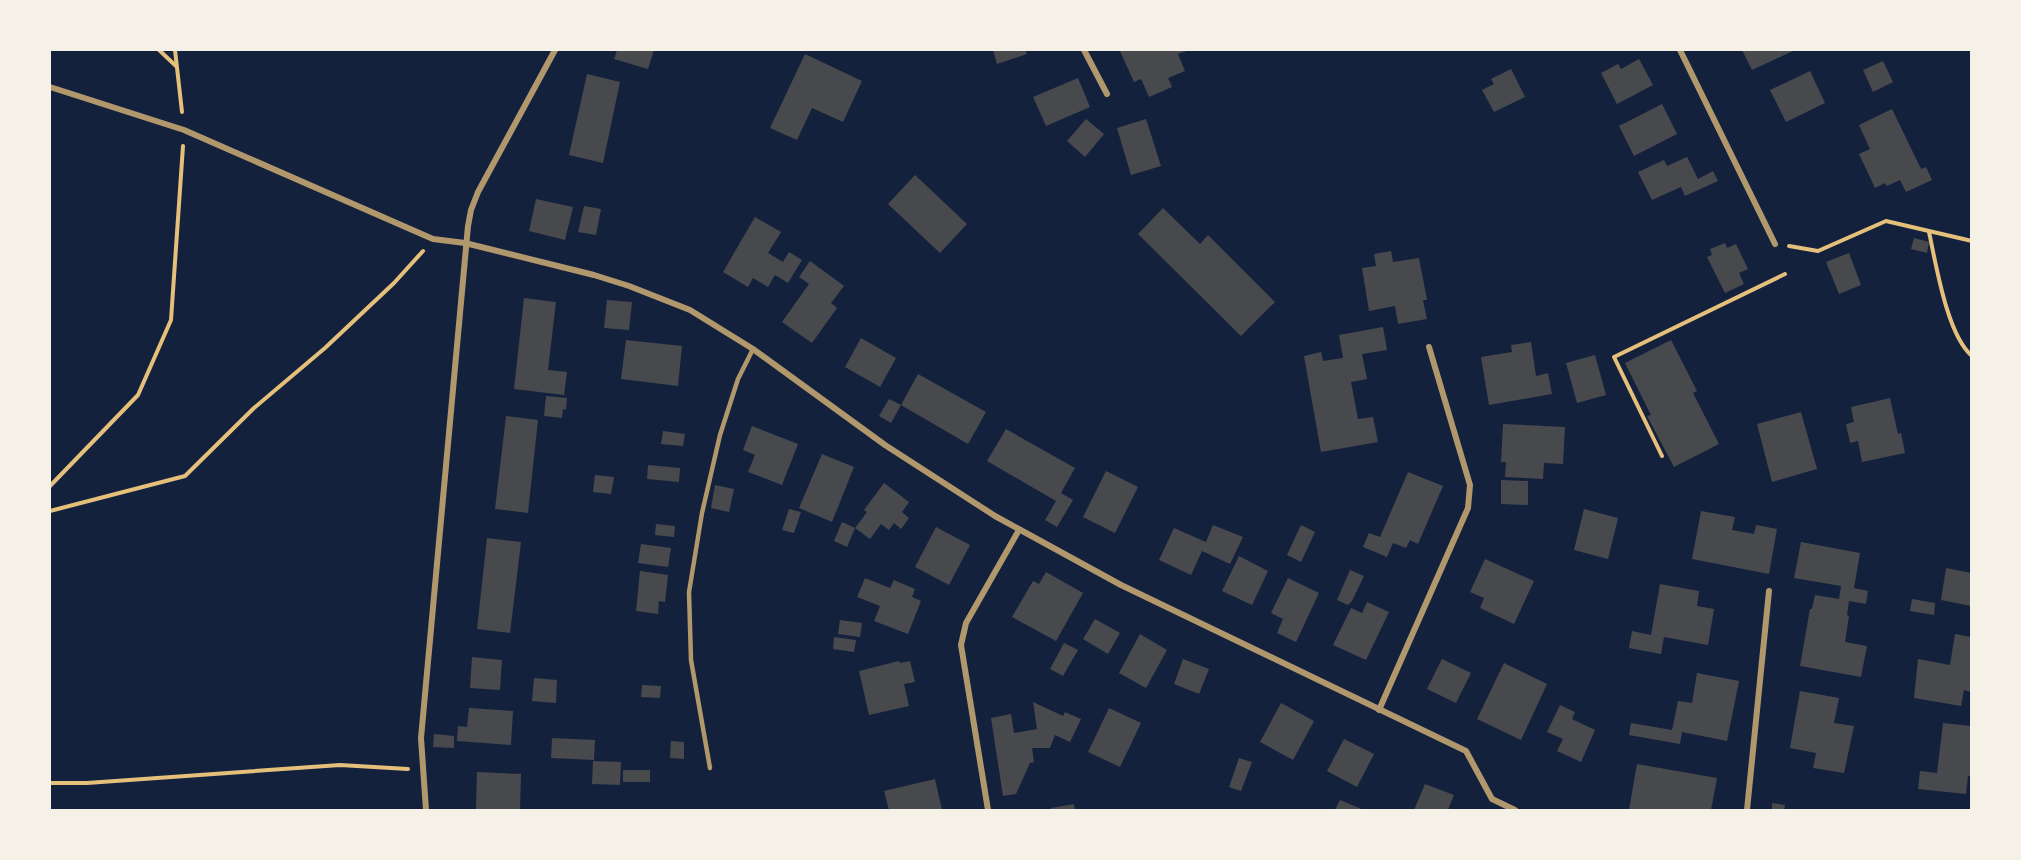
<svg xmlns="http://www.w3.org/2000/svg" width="2021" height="860" font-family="'Source Sans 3',sans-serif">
<rect width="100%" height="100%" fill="#14213d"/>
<g fill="#48494c">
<path d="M617 50H654L648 69 614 59Z"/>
<path d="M993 50H1025L1027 54 997 64Z"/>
<path d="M1122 50H1189L1178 54 1185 71 1168 78 1172 87 1149 97 1141 79 1134 82 1120 51Z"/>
<path d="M1742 50H1795L1752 70Z"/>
<path d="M805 54 862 81 843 122 812 108 797 140 770 128Z"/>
<path d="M1639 59 1653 85 1617 104 1601 73 1618 64 1621 69Z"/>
<path d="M1883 61 1893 82 1873 92 1863 70Z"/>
<path d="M1511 69 1525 97 1494 112 1482 90 1494 84 1491 79Z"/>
<path d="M1810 71 1825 103 1786 122 1770 90Z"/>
<path d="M587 74 620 82 603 163 569 155Z"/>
<path d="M1078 78 1090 107 1046 126 1033 97Z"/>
<path d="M1662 104 1677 134 1634 156 1619 126Z"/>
<path d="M1892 109 1921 169 1926 167 1932 180 1906 192 1900 180 1887 186 1885 183 1875 188 1859 154 1870 149 1859 125Z"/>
<path d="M1086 119 1104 134 1085 157 1067 141Z"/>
<path d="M1146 119 1161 166 1131 175 1117 128Z"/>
<path d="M1687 157 1698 179 1713 171 1718 181 1685 196 1681 187 1652 200 1638 172 1664 160 1667 166Z"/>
<path d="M915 175 967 224 940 253 888 204Z"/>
<path d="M536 199 573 207 565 240 529 231Z"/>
<path d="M584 206 601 209 596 235 578 232Z"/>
<path d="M1163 208 1200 244 1208 235 1275 302 1241 336 1138 234Z"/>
<path d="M755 217 781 232 768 253 783 262 789 252 802 260 788 283 775 275 768 287 753 278 748 287 723 272Z"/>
<path d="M1914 238 1929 242 1927 253 1911 249Z"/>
<path d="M1725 243 1727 248 1736 244 1748 269 1739 273 1744 284 1725 293 1707 257 1712 255 1710 249Z"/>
<path d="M1391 251 1393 262 1419 258 1427 300H1423L1427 319 1398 324 1395 306 1369 311 1362 268 1376 266 1374 254Z"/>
<path d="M1849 253 1861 285 1839 294 1826 262Z"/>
<path d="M810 261 844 286 831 303 837 308 812 343 782 322 809 284 799 277Z"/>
<path d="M524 298 556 302 548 370 567 372 564 395 514 389Z"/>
<path d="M607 300 632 302 629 330 604 328Z"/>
<path d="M1383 327 1387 350 1362 354 1367 379 1351 382 1358 419 1373 417 1378 442 1321 452 1304 356 1321 352 1323 361 1343 358 1339 335Z"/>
<path d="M861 338 896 358 880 387 845 367Z"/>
<path d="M626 340 682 346 678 386 621 379Z"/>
<path d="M1671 340 1697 391 1693 393 1719 444 1674 467 1647 416 1651 415 1625 363Z"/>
<path d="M1531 342 1536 376 1548 373 1552 394 1489 405 1481 357 1512 352 1511 345Z"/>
<path d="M1595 355 1606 395 1577 403 1566 363Z"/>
<path d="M918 374 986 412 968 444 901 405Z"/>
<path d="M546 396 567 398 566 410 563 409 562 418 544 416Z"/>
<path d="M1890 398 1898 434 1901 433 1905 453 1862 462 1858 441 1850 443 1846 424 1854 422 1851 407Z"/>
<path d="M889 399 901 405 891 423 879 416Z"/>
<path d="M1801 412 1817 469 1772 482 1757 424Z"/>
<path d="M506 416 538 420 528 513 495 509Z"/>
<path d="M1503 424 1565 427 1563 464 1544 463 1543 479 1505 477 1506 462H1501Z"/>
<path d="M752 426 798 444 782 485 748 472 755 455 743 450Z"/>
<path d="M1006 429 1075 468 1061 493 1073 500 1057 527 1045 520 1056 501 987 461Z"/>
<path d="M663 431 685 434 683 446 661 444Z"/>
<path d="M822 454 854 467 832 522 799 508Z"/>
<path d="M648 465 680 468 679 482 647 479Z"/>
<path d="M1106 471 1138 487 1115 533 1083 517Z"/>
<path d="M1408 472 1443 486 1418 544 1410 540 1406 548 1393 543 1387 557 1363 547 1369 533 1380 537Z"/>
<path d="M595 475 614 477 611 494 593 492Z"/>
<path d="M1501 480 1528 481V505L1501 504Z"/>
<path d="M884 483 909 502 902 512 909 518 901 529 894 523 889 530 881 524 870 539 855 528 867 512 864 510Z"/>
<path d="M715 485 734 489 729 512 711 508Z"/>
<path d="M789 509 801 512 794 533 782 530Z"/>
<path d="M1584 509 1618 518 1608 559 1574 550Z"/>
<path d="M1701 511 1735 517 1732 530 1754 534 1756 525 1777 529 1769 574 1692 559Z"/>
<path d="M842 522 855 528 847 547 834 541Z"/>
<path d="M656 524 675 526 674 537 655 535Z"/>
<path d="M1213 525 1243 537 1230 564 1202 551 1191 575 1159 560 1174 528 1206 542Z"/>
<path d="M1301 525 1315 532 1301 562 1287 555Z"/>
<path d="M936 527 970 545 949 585 915 567Z"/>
<path d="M487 538 521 542 510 633 477 629Z"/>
<path d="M1801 542 1860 553 1854 588 1868 591 1866 604 1849 601 1847 615 1849 616 1845 642 1867 646 1861 677 1800 666 1810 609H1812L1815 595 1839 599 1841 586 1794 578Z"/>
<path d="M641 544 671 548 668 567 638 563Z"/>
<path d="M1239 556 1268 571 1252 605 1222 591Z"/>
<path d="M1485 559 1534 581 1514 624 1480 608 1484 598 1470 592Z"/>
<path d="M1946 568 1971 573V606L1941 600Z"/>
<path d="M1350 570 1364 576 1352 601 1348 605 1337 600Z"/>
<path d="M640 571 668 575 665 602 659 601 658 614 636 611Z"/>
<path d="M1046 572 1083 593 1056 641 1012 617 1033 581 1039 584Z"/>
<path d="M865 578 890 588 894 580 915 589 912 597 921 601 908 634 874 621 880 606 857 597Z"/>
<path d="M1288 578 1319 593 1296 642 1277 633 1283 619 1271 613Z"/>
<path d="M1660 584 1699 591 1697 606 1714 609 1708 645 1664 637 1661 654 1629 648 1632 631 1651 635Z"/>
<path d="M1912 599 1935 603 1934 615 1910 611Z"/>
<path d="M1367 602 1389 612 1366 660 1333 645 1351 608 1362 613Z"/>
<path d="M1095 619 1120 633 1108 654 1083 639Z"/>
<path d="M840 620 862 623 860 637 838 634Z"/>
<path d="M1140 634 1167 650 1146 688 1119 673Z"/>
<path d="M1955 634 1971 637V692L1964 690 1961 706 1914 698 1918 659 1950 665Z"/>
<path d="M834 637 856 640 854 652 833 649Z"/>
<path d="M1064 643 1078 650 1063 676 1050 669Z"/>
<path d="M472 657 502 660 500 690 470 688Z"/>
<path d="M1183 659 1209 669 1199 694 1174 684Z"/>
<path d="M1442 659 1471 673 1456 703 1427 689Z"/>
<path d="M899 661 900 663 910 661 915 682 904 684 909 706 869 715 859 671Z"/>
<path d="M1504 663 1547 684 1521 740 1477 719Z"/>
<path d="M1697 673 1739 681 1727 741 1682 732 1680 744 1629 735 1631 723 1672 730 1678 701 1692 703Z"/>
<path d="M534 678 557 680 556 703 532 701Z"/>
<path d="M642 685 661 686 660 698 641 697Z"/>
<path d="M1800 691 1839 698 1834 723 1854 726 1844 773 1813 768 1816 753 1790 748Z"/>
<path d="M1033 702 1063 716 1065 712 1081 719 1070 742 1055 735 1050 748H1032L1034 762 1030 763 1016 794 1003 796 991 718 1011 714 1014 733 1037 729Z"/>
<path d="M1281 703 1314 721 1293 760 1260 742Z"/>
<path d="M1560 705 1575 712 1572 719 1595 730 1581 762 1557 751 1563 739 1547 732Z"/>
<path d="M469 708 513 711 511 745 457 741 458 726 467 727Z"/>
<path d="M1109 708 1141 723 1120 767 1088 752Z"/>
<path d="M1943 723 1971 726V776H1968L1966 794 1918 789 1920 771 1937 773Z"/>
<path d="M434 734 454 736V748L433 747Z"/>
<path d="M552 738 595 740 594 760 551 758Z"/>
<path d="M1344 739 1374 754 1357 787 1327 771Z"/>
<path d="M671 741 684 742V759L670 758Z"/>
<path d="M1239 758 1252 762 1241 791 1229 787Z"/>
<path d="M593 761 621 762 620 785 592 784Z"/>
<path d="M1637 764 1717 778 1711 810H1629Z"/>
<rect x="623" y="770" width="27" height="12"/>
<path d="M477 772 521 774 520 810 476 809Z"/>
<path d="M935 779 942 810H889L884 791Z"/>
<path d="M1425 784 1454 795 1448 810H1414Z"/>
<path d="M1340 800 1364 810H1335Z"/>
<path d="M1772 803 1785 805 1784 810H1772Z"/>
<path d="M1074 804 1075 810H1051V808Z"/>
</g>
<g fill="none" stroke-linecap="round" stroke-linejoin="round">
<g stroke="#e5c07b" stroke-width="4">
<path d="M159 50 176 66"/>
<path d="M175 50 182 112"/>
<path d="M1929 232C1936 264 1947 335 1972 356"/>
<path d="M1789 246 1818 251 1886 221 1972 241"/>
<path d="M1662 456 1614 357 1785 274"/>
<path d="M50 486 138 395 171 320 183 146"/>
<path d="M50 511 185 476 254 408 325 348 394 283 423 251"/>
<path d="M50 783H87L340 765 408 769"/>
</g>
<path stroke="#b1986c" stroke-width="4.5" d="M710 768 691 660 689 592 702 513 720 435 738 379 753 349"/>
<g stroke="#b1986c" stroke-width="6">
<path d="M1084 50 1107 94"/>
<path d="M1680 50 1775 244"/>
<path d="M50 87 184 130 433 239 465 243 594 275 629 286 690 310 753 349 885 445 995 516 1121 585 1466 751 1492 799 1515 810"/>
<path d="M1379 710 1468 508 1470 485 1429 347"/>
<path d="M426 810 421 738 468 226 471 210 478 192 555 50"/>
<path d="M988 810 961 645 966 623 1019 530"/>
<path d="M1747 810 1769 591"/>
</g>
</g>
<rect width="2021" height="860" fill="none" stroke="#f6f1e7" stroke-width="102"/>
</svg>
